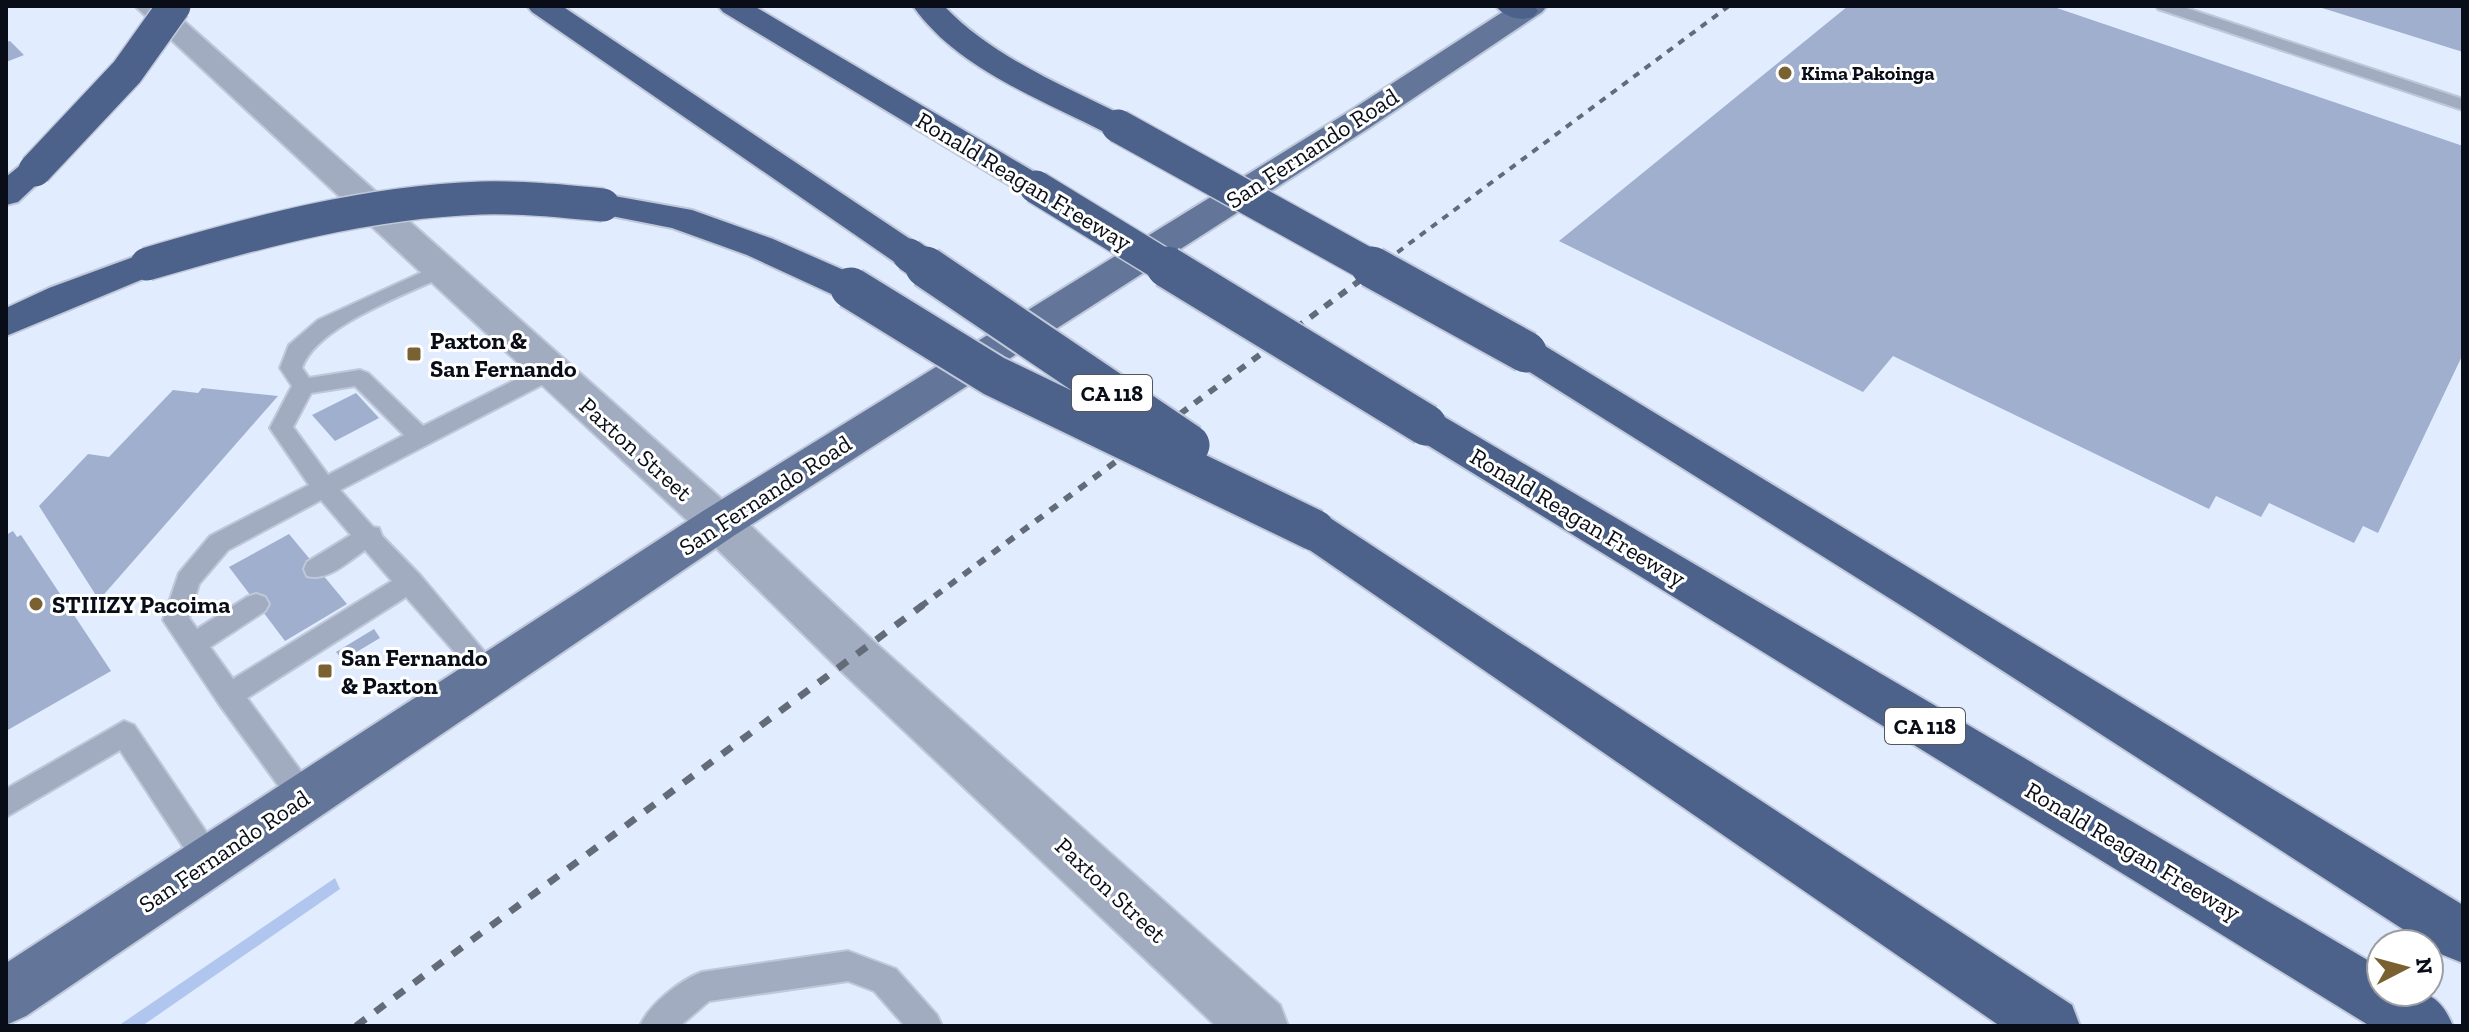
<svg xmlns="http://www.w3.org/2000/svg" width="2469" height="1032" font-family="'Zilla Slab',serif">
<rect width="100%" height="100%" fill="#e2ecff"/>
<path fill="#b1c6ee" d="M335 878 340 889 142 1026H118Z"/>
<g fill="#9fafcd">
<path d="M1848 6H2051L2463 146V354L2378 533 2363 526 2354 543 2269 503 2261 517 2216 496 2209 509 1893 356 1863 392 1559 241Z"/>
<path d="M2319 6H2463V52L2319 7Z"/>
<path d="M10 41 24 55 6 62V42Z"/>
<path d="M202 388 278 396 99 600 39 506 88 454 109 457 173 390 198 393Z"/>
<path d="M356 393 379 418 335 441 312 415Z"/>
<path d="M13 531 17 537 21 535 111 671 6 731V535Z"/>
<path d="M289 534 347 604 285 641 229 567Z"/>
<path d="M374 629 380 638 343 660 336 652Z"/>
</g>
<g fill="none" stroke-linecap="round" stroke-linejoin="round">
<g stroke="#bfc8da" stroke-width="4">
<g id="service">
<path d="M2156 6H2180L2463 99V110L2158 9Z"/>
<path d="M440 264 447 265 450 270 447 275C407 294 316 326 302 368L309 378 360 370 368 373 423 426 543 366H559L562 371 559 376 340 490 373 527 379 528 382 536 420 575 504 675 500 683 491 686 482 683 406 597 247 698 314 789 318 798 314 807 304 811 294 807 219 704 163 620 179 573 210 536 309 485 270 428 292 386 280 368 289 345 318 320ZM355 386 404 435 328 475 293 427 311 393ZM321 500 351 535 307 562 304 569 307 576C327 582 349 561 365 550L392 581 233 679 210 647 265 611 269 604 265 597 256 594 247 597 197 629 189 618 199 584 228 550Z"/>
<path d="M124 721 134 725 219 851 224 861 219 871 209 875 199 871 120 750 6 817V789Z"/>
<path d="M848 951 896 969 937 1015 942 1026H905L874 991 848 981 709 1001 680 1026H640C649 1005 680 980 702 972Z"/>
</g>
</g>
<g stroke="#bfc8da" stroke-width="4">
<path id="tertiary" d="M135 6H167L735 511 872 640 1280 1005 1288 1026H1216L838 668 703 535Z"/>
</g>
<g stroke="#bfc8da" stroke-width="4">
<path id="primary" d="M1512 6H1547L1542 12 1369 128 735 535 26 1016 6 1025V963L703 511 1345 114Z"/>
</g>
<g stroke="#bfc8da" stroke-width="4">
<g id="motorway">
<path d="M527 6H562L922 247 927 255 922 263 909 266 896 263 532 12Z"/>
<path d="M718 6H754L1048 180 1053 187 1048 194 1036 197 1024 194 723 12Z"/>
<path d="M913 6H944C995 59 1065 86 1130 119L1134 126 1130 133 1118 136 1106 133C1041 99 957 69 913 6Z"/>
<path d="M1496 6H1534L1538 11 1533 17C1520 21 1505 18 1496 6Z"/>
<path d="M35 160 47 163 52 170 18 202 6 205V177L23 163Z"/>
<path d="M603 194 692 210 773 239 864 279 870 288 864 297 851 300 838 297 747 255 672 228 591 212 585 205 591 198Z"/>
<path d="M147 252 160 256 165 264 160 272 6 336V308L49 288Z"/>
<path d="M1526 339 1540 343 2463 905V963L2443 955 1913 613 1512 361 1506 352 1512 343Z"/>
<path d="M1426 410 1441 415 2381 968V992C2419 992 2437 987 2453 1026H2370L1411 435 1405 425 1411 415Z"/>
<path d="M1314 513 1330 518 2072 1005 2080 1026H2000L1298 542 1292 530 1298 518Z"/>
</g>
</g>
<use href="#service" fill="#a1acc0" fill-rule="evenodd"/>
<use href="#tertiary" fill="#a1acc0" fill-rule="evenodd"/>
<use href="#primary" fill="#637699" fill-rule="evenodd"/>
<use href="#motorway" fill="#4d628b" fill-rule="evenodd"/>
<path stroke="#636a78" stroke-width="4" stroke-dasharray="7 7" stroke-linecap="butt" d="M1375 269 1729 6"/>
<path stroke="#636a78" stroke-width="6" stroke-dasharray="9 9" stroke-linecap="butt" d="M920 607 1378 267"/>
<path stroke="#636a78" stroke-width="7" stroke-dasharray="12 12" stroke-linecap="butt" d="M356 1026 923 605"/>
<g stroke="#bfc8da" stroke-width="36" stroke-linecap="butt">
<g id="motorway-bridge-far1">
<path d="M1118 126 1376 269"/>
<path d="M35 170 127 72 174 6"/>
<path d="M1036 187 1170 269"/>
<path d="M909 255 929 269"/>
<path d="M147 264C256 232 367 202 481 198 522 197 562 201 603 205"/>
</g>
</g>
<g stroke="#bfc8da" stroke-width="45" stroke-linecap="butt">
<g id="motorway-bridge">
<path d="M926 267 1189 445"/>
<path d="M1167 267 1426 425"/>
<path d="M1372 267 1526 352"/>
<path d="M851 288 994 376 1314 530"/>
</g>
</g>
<use href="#motorway-bridge-far1" stroke="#4d628b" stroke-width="33"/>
<use href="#motorway-bridge" stroke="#4d628b" stroke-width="41"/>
</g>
<g fill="#796131" stroke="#fff" stroke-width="3">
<circle cx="1785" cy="73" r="8"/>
<rect x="406" y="346" width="16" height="16" rx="4"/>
<circle cx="36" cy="604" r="8"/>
<rect x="317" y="663" width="16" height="16" rx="4"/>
</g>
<g text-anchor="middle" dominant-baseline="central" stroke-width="6" stroke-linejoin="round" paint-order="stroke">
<g font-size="20" font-weight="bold" fill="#080d17" stroke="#fff" text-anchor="start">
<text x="1801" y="73">Kima Pakoinga</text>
</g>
<g fill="#fff" stroke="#52565d" stroke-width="2">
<rect x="1072" y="375" width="80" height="36" rx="6"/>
<rect x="1885" y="708" width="80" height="36" rx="6"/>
</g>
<g font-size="22" font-weight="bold" fill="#080d17">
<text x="1112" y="393">CA 118</text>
<text x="1925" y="726">CA 118</text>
</g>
<g font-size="24" fill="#080d17" stroke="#fff">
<text transform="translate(1312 148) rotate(-33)">San Fernando Road</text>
<text transform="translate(1024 181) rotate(31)">Ronald Reagan Freeway</text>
<text transform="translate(636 449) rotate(42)">Paxton Street</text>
<text transform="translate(765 495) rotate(-33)">San Fernando Road</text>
<text transform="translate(1578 517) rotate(31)">Ronald Reagan Freeway</text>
<text transform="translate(224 851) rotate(-34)">San Fernando Road</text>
<text transform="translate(2133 851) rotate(31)">Ronald Reagan Freeway</text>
<text transform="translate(1111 890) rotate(43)">Paxton Street</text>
</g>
<g font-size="24" font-weight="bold" fill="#080d17" stroke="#fff" text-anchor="start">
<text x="430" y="340">Paxton &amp;<tspan x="430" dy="28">San Fernando</tspan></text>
<text x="52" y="604">STIIIZY Pacoima</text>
<text x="341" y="657">San Fernando<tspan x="341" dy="28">&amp; Paxton</tspan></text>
</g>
</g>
<rect width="2469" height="1032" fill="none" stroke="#080d17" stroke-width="16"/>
<g transform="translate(2405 968) rotate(84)"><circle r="38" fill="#ffffff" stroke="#9c9ea2" stroke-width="2"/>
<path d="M0-6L14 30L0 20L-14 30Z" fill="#796131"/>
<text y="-12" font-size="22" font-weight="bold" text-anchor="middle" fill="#080d17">N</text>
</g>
</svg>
